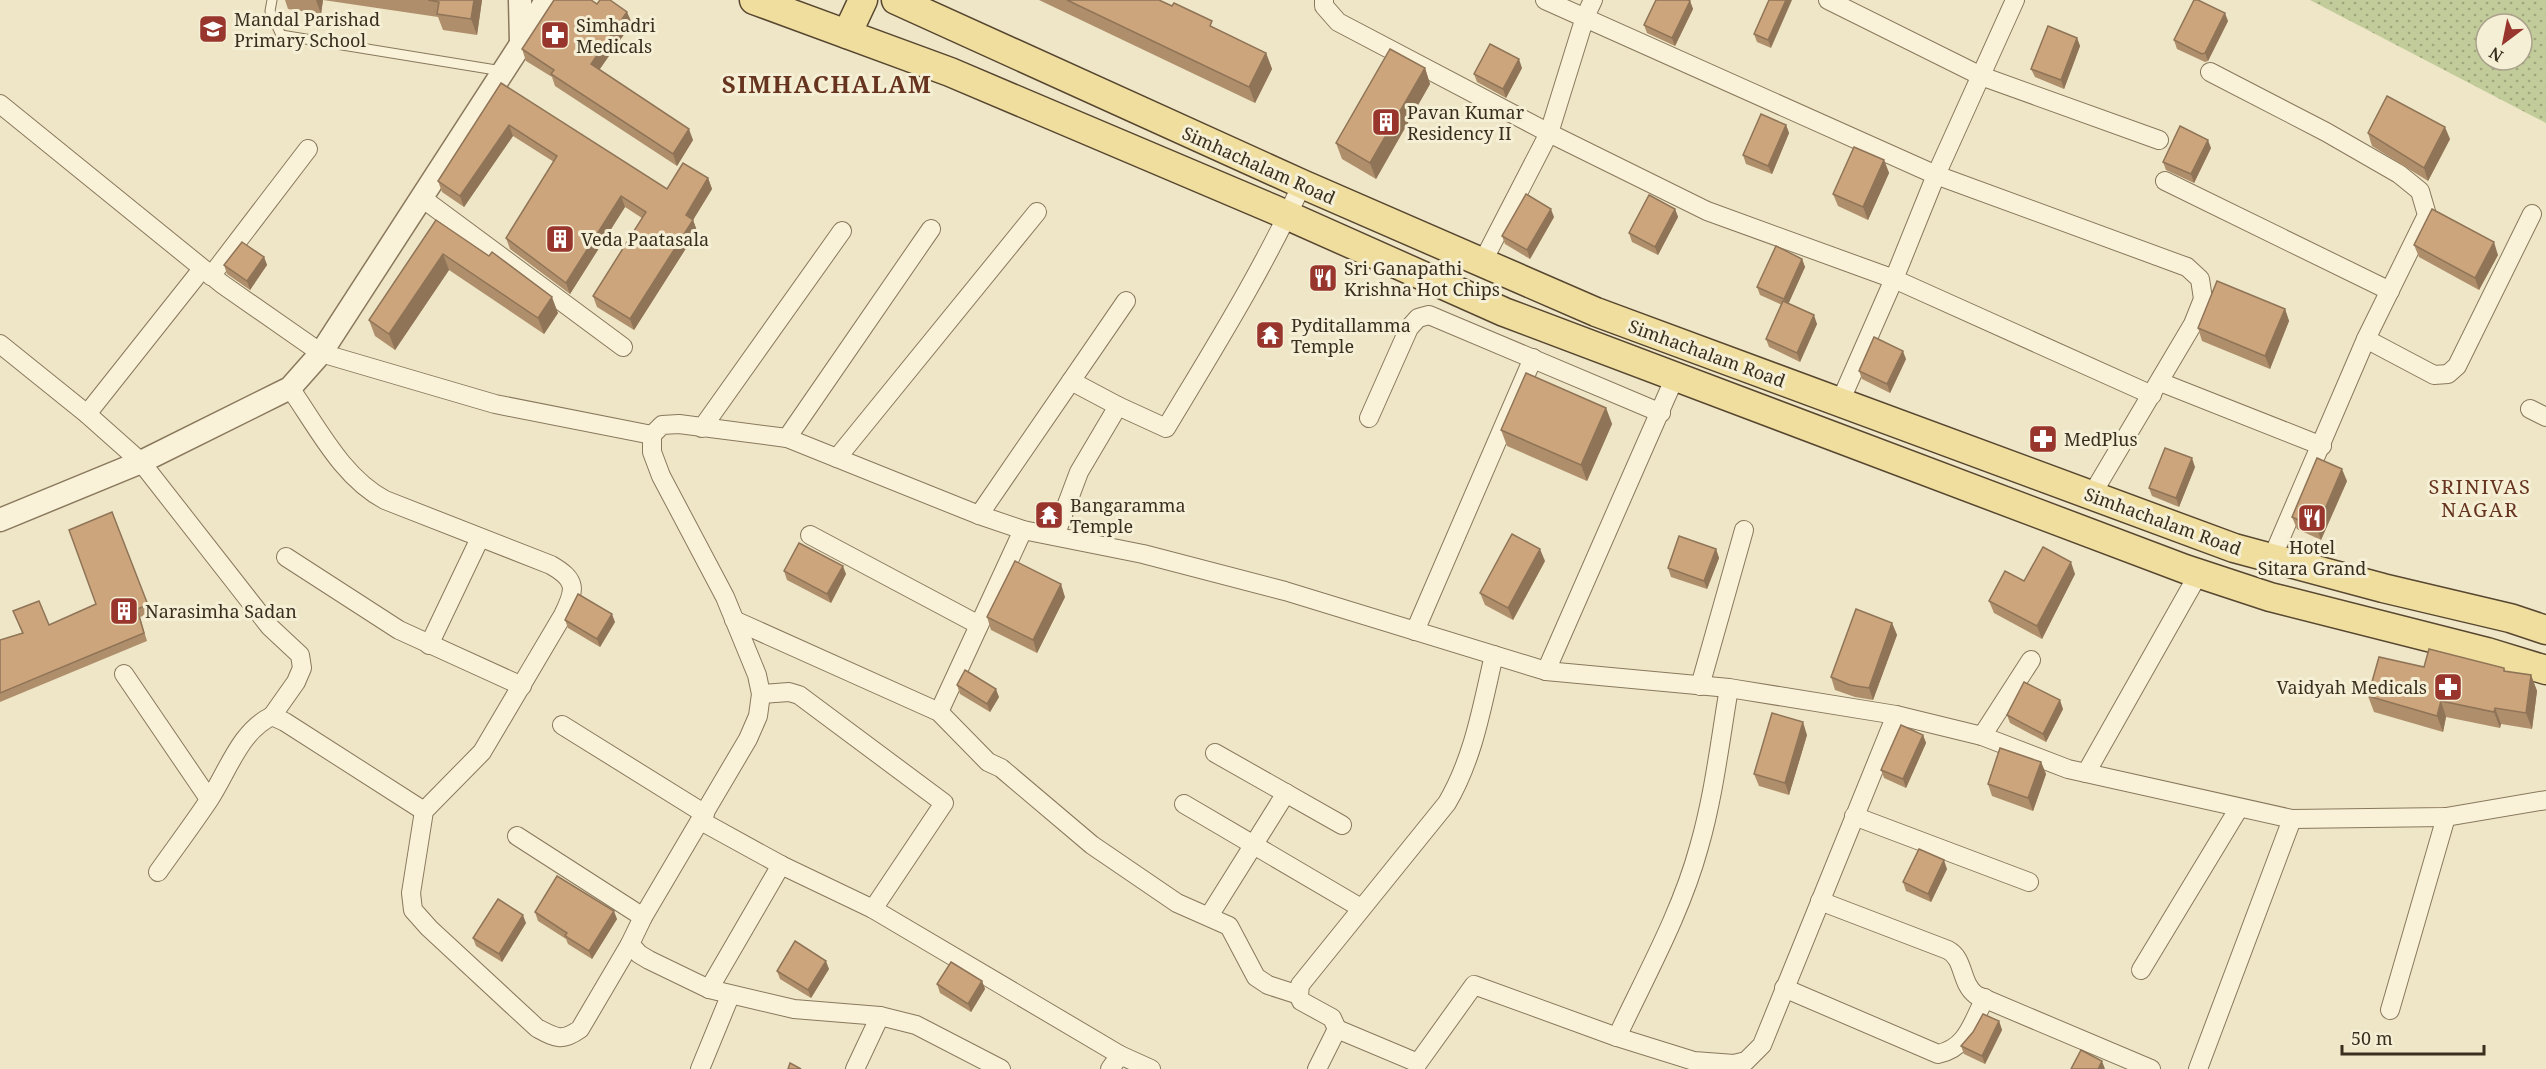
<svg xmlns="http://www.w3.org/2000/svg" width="2546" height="1069" font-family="'Noto Serif',serif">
<defs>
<pattern id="grass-dots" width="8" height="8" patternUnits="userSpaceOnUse" patternTransform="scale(1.5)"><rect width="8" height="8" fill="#c2cc9a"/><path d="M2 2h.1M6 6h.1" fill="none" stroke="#9fa67d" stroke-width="1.8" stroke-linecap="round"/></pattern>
</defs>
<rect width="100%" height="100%" fill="#eee6c6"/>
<path fill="url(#grass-dots)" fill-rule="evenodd" d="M2310 0H2546V123ZM2486 24H2522V60H2486Z"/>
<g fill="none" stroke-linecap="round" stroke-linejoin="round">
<g stroke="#89785c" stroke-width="11">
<path id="service" d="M272 0 270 11 281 35 502 71"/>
</g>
<g stroke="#89785c" stroke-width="20">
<g id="minor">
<path d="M1324 0V6L1338 22 1549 133 1707 211 1894 279 1840 402"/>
<path d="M1545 0 1936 175 1894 279 2152 395"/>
<path d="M1828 0 1981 76 2159 140"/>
<path d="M2015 0 1936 175 2187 267 2200 279 2203 299 2193 324 2091 496"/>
<path d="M2210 72 2326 132 2399 174 2420 191 2427 215 2366 339 2272 558"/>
<path d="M0 104 222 284 321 353 495 404 652 435"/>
<path d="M2165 181 2390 291"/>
<path d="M422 198 623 347"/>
<path d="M1482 263 1549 133 1585 17 1593 0"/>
<path d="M211 276 308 149"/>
<path d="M2366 339 2434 375 2448 374 2457 366 2532 214"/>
<path d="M0 344 87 414 141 462 270 627 300 655 302 668 296 682 272 716"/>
<path d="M1071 381 1118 406"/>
<path d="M2160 382 2322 446"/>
<path d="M290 388C318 428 342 477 385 500L551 565C577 580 576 589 563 615L482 752 424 811 411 893 413 910 429 928 537 1028C556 1038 562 1042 580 1029L630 944"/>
<path d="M2530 409 2546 417"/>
<path d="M87 414 202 269"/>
<path d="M1369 418 1409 328 1418 318 1429 315 1661 413"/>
<path d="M702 428 842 231"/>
<path d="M787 438 931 229"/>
<path d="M837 458 1037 212"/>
<path d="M979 515 1126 301"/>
<path d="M810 535 979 625"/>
<path d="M1055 536 1079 472 1118 406 1166 428C1214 348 1263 270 1302 184"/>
<path d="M286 557 399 630 522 686"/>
<path d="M734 620 939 712 988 762 1001 768 1092 845 1177 903 1229 926 1256 977 1268 985 1299 995"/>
<path d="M1415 631 1533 358"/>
<path d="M429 645 480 538"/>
<path d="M1546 671 1675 377"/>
<path d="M124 674 209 799"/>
<path d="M1700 686 1744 530"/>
<path d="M761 694 789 692 799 695 944 803 873 909"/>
<path d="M939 712 1023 530"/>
<path d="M562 725 705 814"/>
<path d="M1982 736 2031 660"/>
<path d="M1215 753 1342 825"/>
<path d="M2086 773 2199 573"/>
<path d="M1184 804 1361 908"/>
<path d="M1854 816 2029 882"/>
<path d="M701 821 781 865 873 909 1120 1055"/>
<path d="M517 836 643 917"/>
<path d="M158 872C175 848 193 824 209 800 228 771 240 731 272 716L285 722 424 811"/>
<path d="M1820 901 1948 950C1965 959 1960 983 1976 995L2151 1069"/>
<path d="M1209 916 1286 793"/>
<path d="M2141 970 2239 808"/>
<path d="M1784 988 1938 1054C1967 1048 1972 1023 1985 998"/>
<path d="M709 989 781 865"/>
<path d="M2390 1010 2446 817"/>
<path d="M1337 1029 1418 1063 1474 985 1617 1037 1694 1061 1734 1064 1746 1061 1762 1045 1896 715"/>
<path d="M1617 1037C1646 975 1681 913 1699 847 1714 795 1720 741 1729 688"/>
<path d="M700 1069 730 996"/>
<path d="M855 1069 880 1016"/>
<path d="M1001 1069 916 1025 880 1016 794 1009 709 989 649 960 639 954 630 944 643 917 748 739 758 716 761 694 757 675 725 597 661 476 652 452V435L662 425 679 424 787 438 979 515 1023 530 1143 554 1285 591 1546 671 1729 688 1896 715 1982 736 2068 769 2292 819 2446 817 2546 800"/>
<path d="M1110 1069 1120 1055 1151 1069"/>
<path d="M1317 1069 1337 1029 1332 1018 1301 1001 1299 995 1300 985 1447 803C1474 757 1482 706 1494 655"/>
<path d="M2198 1069 2292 819"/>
</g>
</g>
<g stroke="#89785c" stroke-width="25">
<g id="tertiary">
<path d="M520 0 521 43"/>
<path d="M0 520 141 462 290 388 321 353 521 44 546 0"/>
</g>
</g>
<g stroke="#574630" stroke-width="31">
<g id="primary">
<path d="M754 0 950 72 1273 209 1504 312 2185 569 2270 597 2487 652 2546 670"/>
<path d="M896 0 1302 184 1596 312 2234 548 2383 588 2510 618 2546 630"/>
<path d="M847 34 863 0"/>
</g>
</g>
<use href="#service" stroke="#f9f2d9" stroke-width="9"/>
<use href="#minor" stroke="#f9f2d9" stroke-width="18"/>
<use href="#tertiary" stroke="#f9f2d9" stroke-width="22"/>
<use href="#primary" stroke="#f0de9e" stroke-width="28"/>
</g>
<g fill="#af8e6b">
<path d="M285 0H323L321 14 288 9Z"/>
<path d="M323 0H482L477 35 443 30 438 17Z"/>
<path d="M1039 0H1159L1266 53 1272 69 1255 103Z"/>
<path d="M1769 0 1771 48 1757 42 1754 34Z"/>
<path d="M1690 1 1693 9 1675 46 1647 33 1644 25Z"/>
<path d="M597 4 632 23 599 70 693 140 677 166 555 86 552 77 526 61 522 49Z"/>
<path d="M2228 21 2208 61 2205 62 2177 49 2174 40Z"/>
<path d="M2077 38 2080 46 2064 89 2035 77 2031 69Z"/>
<path d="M1425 68 1430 84 1376 179 1342 159 1336 143Z"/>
<path d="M1522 68 1506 98 1477 82 1474 74Z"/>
<path d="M501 83 667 189 708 178 712 189 693 220 697 231 634 330 597 307 593 296 642 218 625 207 570 294 510 249 506 238 554 162 513 136 464 207 442 192 438 181Z"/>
<path d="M1786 125 1789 133 1772 174 1746 164 1743 155Z"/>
<path d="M2368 133 2450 139 2428 181 2372 146Z"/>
<path d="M2211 148 2194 183 2166 170 2163 162Z"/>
<path d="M1884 160 1889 173 1868 220 1838 206 1833 194Z"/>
<path d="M1675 209 1678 217 1658 255 1632 242 1629 233Z"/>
<path d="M1554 217 1530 259 1505 244 1502 236Z"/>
<path d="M436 220 489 256 558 313 544 334 449 270 395 350 375 336 369 320Z"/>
<path d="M2414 245 2498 255 2479 290 2419 257Z"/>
<path d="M264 257 267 265 250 290 227 274 224 265Z"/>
<path d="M1802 259 1805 267 1788 304 1817 324 1800 362 1769 347 1766 339 1782 305 1760 295 1757 287Z"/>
<path d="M2285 309 2289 321 2270 369 2202 341 2198 328Z"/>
<path d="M1906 359 1890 393 1862 379 1859 371Z"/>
<path d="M1606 408 1612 424 1587 481 1507 446 1501 430Z"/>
<path d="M2195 467 2179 507 2152 496 2149 488Z"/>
<path d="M2347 481 2321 540 2297 529 2292 517Z"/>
<path d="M112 512 151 613 140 617 147 641 0 702V640L22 633 13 611 49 625 96 604Z"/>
<path d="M1716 549 1719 558 1707 589 1671 577 1668 568Z"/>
<path d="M1545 561 1513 620 1485 605 1480 593Z"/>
<path d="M784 571 846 574 831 603 787 580Z"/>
<path d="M2075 574 2042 639 1994 613 1989 601 2024 581Z"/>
<path d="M1065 597 1037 653 991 630 987 617Z"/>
<path d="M565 620 615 622 600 647 568 628Z"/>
<path d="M1892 623 1897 635 1873 700 1855 697 1835 690 1831 677Z"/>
<path d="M2424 667 2504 668 2505 671 2531 675 2537 691 2532 729 2501 724 2500 728 2446 717 2443 732 2374 712 2368 696Z"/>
<path d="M957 685 999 697 990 712 960 694Z"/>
<path d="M2063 709 2046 742 2010 723 2007 715Z"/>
<path d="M1807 735 1789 795 1759 786 1754 774Z"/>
<path d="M1923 735 1926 743 1906 788 1884 778 1881 770Z"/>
<path d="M2041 762 2046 774 2033 811 1992 796 1988 784Z"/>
<path d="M1947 869 1931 902 1906 891 1903 882Z"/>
<path d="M535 912 617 919 592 959 568 944 566 939 538 921Z"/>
<path d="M526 923 502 962 476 946 473 938Z"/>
<path d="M829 969 811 998 780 979 777 971Z"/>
<path d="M982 981 985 989 971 1012 940 993 937 984Z"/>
<path d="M1999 1021 2002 1030 1985 1064 1964 1054 1961 1046Z"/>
</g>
<g fill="#8f7457">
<path d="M316 0H323L321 14Z"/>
<path d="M474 0H482L477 35 471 19Z"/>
<path d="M1786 0H1792L1771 48 1768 40Z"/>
<path d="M1690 1 1693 9 1675 46 1672 38Z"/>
<path d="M627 12 632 23 595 76 591 64Z"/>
<path d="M2225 13 2228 21 2208 61 2205 53Z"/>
<path d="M2077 38 2080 46 2064 89 2061 80Z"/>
<path d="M1266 53 1272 69 1255 103 1249 87Z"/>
<path d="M1519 59 1522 68 1506 98 1503 89Z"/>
<path d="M1425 68 1430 84 1376 179 1370 163Z"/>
<path d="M509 125 513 136 464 207 460 196Z"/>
<path d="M1786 125 1789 133 1772 174 1768 166Z"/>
<path d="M2445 127 2450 139 2428 181 2424 168Z"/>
<path d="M689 129 693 140 677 166 673 154Z"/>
<path d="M2208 140 2211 148 2194 183 2191 174Z"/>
<path d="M1884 160 1889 173 1868 220 1863 207Z"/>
<path d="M708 178 712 189 693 220 697 231 634 330 630 319 686 215Z"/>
<path d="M621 196 625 207 570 294 566 283Z"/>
<path d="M1551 209 1554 217 1530 259 1527 250Z"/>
<path d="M1675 209 1678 217 1658 255 1655 247Z"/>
<path d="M2494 242 2498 255 2479 290 2475 278Z"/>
<path d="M443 254 449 270 395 350 389 334Z"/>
<path d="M264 257 267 265 250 290 247 281Z"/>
<path d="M1802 259 1805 267 1787 307 1784 299Z"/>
<path d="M552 297 558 313 544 334 538 318Z"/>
<path d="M2285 309 2289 321 2270 369 2265 356Z"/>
<path d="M1814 315 1817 324 1800 362 1797 353Z"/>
<path d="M1903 351 1906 359 1890 393 1887 384Z"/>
<path d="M1606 408 1612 424 1587 481 1581 465Z"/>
<path d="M2192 458 2195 467 2179 507 2176 498Z"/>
<path d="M2342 469 2347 481 2321 540 2317 528Z"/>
<path d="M1540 549 1545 561 1513 620 1508 608Z"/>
<path d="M1716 549 1719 558 1707 589 1704 581Z"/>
<path d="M2071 562 2075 574 2042 639 2037 626Z"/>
<path d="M843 566 846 574 831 603 827 594Z"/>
<path d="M1061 584 1065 597 1037 653 1033 640Z"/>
<path d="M612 614 615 622 600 647 597 639Z"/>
<path d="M1892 623 1897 635 1873 700 1869 688Z"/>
<path d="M2531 675 2537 691 2532 729 2526 713Z"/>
<path d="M996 689 999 697 990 712 987 704Z"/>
<path d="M2060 700 2063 709 2046 742 2043 734Z"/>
<path d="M2441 701 2446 717 2443 732 2437 716Z"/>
<path d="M2495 708 2501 724 2500 728 2494 712Z"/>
<path d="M1803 722 1807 735 1789 795 1785 783Z"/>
<path d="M1923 735 1926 743 1906 788 1903 779Z"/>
<path d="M2041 762 2046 774 2033 811 2028 798Z"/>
<path d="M1944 860 1947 869 1931 902 1928 894Z"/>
<path d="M614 911 617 919 592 959 589 951Z"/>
<path d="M523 915 526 923 502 962 499 954Z"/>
<path d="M826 961 829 969 811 998 808 990Z"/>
<path d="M982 981 985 989 971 1012 968 1004Z"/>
<path d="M1999 1021 2002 1030 1985 1064 1982 1056Z"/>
<path d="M2102 1061 2105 1069H2098Z"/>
</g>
<g fill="#cca57c" stroke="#8f7457" stroke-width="1.5">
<path d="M428 0H474L471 19 437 14 439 2Z"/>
<path d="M554 0H591L597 4 600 0H610L627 12 591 64 689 129 673 154 551 74 554 70 522 49Z"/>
<path d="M1067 0H1159L1172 6 1174 3 1212 21 1210 26 1266 53 1249 87Z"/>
<path d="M1656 0H1688L1690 1 1672 38 1644 25Z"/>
<path d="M1769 0H1786L1768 40 1754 34Z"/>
<path d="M2194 0H2198L2225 13 2205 53 2202 54 2174 40Z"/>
<path d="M2048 26 2077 38 2061 80 2031 69Z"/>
<path d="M1490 44 1519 59 1503 89 1474 74Z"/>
<path d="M1390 49 1425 68 1370 163 1336 143Z"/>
<path d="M501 83 667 189 683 163 708 178 686 215 693 220 630 319 593 296 646 212 621 196 566 283 506 238 557 156 509 125 460 196 438 181Z"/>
<path d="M2387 96 2445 127 2424 168 2368 133Z"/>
<path d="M1761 114 1786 125 1768 166 1743 155Z"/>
<path d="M2180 126 2208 140 2191 174 2163 162Z"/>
<path d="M1854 147 1884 160 1863 207 1833 194Z"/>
<path d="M1526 194 1551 209 1527 250 1502 236Z"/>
<path d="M1649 195 1675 209 1655 247 1629 233Z"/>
<path d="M2432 209 2494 242 2475 278 2414 245Z"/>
<path d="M436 220 489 256 492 252 552 297 538 318 443 254 389 334 369 320Z"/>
<path d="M242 242 264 257 247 281 224 265Z"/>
<path d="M1776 246 1802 259 1784 299 1757 287Z"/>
<path d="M2217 281 2285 309 2265 356 2198 328Z"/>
<path d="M1783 301 1814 315 1797 353 1766 339Z"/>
<path d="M1874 337 1903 351 1887 384 1859 371Z"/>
<path d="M1526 373 1606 408 1581 465 1501 430Z"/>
<path d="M2165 448 2192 458 2176 498 2149 488Z"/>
<path d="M2317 458 2342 469 2317 528 2292 517Z"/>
<path d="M112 512 148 605 137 609 144 633 0 693V640L23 633 13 611 39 601 49 625 96 604 69 530Z"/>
<path d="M1512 534 1540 549 1508 608 1480 593Z"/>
<path d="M1679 536 1716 549 1704 581 1668 568Z"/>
<path d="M799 543 843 566 827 594 784 571Z"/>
<path d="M2043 547 2071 562 2037 626 1989 601 2005 571 2024 581Z"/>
<path d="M1015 561 1061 584 1033 640 987 617Z"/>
<path d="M578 594 612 614 597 639 565 620Z"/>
<path d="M1856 609 1892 623 1869 688 1850 685 1831 677Z"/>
<path d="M2429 649 2504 668V671L2531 675 2526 713 2495 708 2494 712 2441 701 2437 716 2368 696 2379 657 2424 667Z"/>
<path d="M965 670 996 689 987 704 957 685Z"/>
<path d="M2024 682 2060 700 2043 734 2007 715Z"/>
<path d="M1772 713 1803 722 1785 783 1754 774Z"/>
<path d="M1901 725 1923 735 1903 779 1881 770Z"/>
<path d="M2000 748 2041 762 2028 798 1988 784Z"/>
<path d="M1919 849 1944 860 1928 894 1903 882Z"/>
<path d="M557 876 614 911 589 951 565 936 567 933 535 912Z"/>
<path d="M498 899 523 915 499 954 473 938Z"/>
<path d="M795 941 826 961 808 990 777 971Z"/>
<path d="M951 962 982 981 968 1004 937 984Z"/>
<path d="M1983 1014 1999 1021 1982 1056 1961 1046 1973 1032Z"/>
<path d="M2081 1050 2102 1061 2098 1069H2071Z"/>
<path d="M790 1063 801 1069H788Z"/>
</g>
<defs>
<g id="school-square" transform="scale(1.5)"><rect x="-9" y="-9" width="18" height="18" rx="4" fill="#98352c" stroke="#f5efd5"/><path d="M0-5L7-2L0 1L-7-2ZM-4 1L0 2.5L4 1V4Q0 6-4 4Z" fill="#fff"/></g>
<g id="pharmacy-square" transform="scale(1.5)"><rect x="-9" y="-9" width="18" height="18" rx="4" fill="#98352c" stroke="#f5efd5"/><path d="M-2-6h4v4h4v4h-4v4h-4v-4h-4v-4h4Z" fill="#fff"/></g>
<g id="building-square" transform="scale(1.5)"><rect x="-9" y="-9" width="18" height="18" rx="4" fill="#98352c" stroke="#f5efd5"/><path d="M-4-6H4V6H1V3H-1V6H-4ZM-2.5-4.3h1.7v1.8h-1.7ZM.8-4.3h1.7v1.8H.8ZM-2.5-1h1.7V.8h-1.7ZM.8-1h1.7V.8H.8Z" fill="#fff"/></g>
<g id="restaurant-square" transform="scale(1.5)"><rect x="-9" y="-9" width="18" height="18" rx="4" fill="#98352c" stroke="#f5efd5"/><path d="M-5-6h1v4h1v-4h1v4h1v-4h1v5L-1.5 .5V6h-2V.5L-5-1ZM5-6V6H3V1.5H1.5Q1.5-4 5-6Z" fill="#fff"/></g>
<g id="temple-square" transform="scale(1.5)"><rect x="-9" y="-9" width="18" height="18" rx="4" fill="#98352c" stroke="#f5efd5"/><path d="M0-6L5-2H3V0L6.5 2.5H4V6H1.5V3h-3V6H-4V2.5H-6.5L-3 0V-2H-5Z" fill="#fff"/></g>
</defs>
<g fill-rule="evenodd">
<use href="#school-square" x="213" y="29"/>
<use href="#pharmacy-square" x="555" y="35"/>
<use href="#building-square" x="1386" y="122"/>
<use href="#building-square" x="560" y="239"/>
<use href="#restaurant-square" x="1323" y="278"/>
<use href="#temple-square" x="1270" y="335"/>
<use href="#pharmacy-square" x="2043" y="439"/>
<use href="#temple-square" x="1049" y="515"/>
<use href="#restaurant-square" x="2312" y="518"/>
<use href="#building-square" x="124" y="611"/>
<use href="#pharmacy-square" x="2448" y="687"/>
</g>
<g text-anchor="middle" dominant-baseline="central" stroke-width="6" stroke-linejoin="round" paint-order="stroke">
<g font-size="18" fill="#3a2e1f" stroke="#f5efd5" text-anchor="start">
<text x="234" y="19">Mandal Parishad<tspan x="234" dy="21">Primary School</tspan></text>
<text x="576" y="25">Simhadri<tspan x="576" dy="21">Medicals</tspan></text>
<text x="1407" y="112">Pavan Kumar<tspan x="1407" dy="21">Residency II</tspan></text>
<text x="581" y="239">Veda Paatasala</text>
<text x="1344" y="268">Sri Ganapathi<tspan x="1344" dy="21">Krishna Hot Chips</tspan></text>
<text x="1291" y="325">Pyditallamma<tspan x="1291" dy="21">Temple</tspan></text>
<text x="2064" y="439">MedPlus</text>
<text x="1070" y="505">Bangaramma<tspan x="1070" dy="21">Temple</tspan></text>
<text x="2312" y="547" text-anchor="middle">Hotel<tspan x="2312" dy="21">Sitara Grand</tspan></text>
<text x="145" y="611">Narasimha Sadan</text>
<text x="2427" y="687" text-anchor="end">Vaidyah Medicals</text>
</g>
<g font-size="18" fill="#3a2e1f" stroke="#f5efd5">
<text transform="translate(1259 165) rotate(24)">Simhachalam Road</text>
<text transform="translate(1707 353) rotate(20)">Simhachalam Road</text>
<text transform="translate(2163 521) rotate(20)">Simhachalam Road</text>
</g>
<g font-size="20" letter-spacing="1.5" fill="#66341f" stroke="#f5efd5">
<text x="2480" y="486">SRINIVAS<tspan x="2480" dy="23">NAGAR</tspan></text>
</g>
<g font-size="24" font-weight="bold" letter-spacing="1.5" fill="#66341f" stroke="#f5efd5">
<text x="827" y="83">SIMHACHALAM</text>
</g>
</g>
<g transform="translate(2504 42) rotate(212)"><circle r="28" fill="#f5efd5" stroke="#aaa28c" stroke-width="1.5"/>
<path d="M0-4.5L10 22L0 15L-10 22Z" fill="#98352c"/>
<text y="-9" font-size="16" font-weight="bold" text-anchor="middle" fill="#3a2e1f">N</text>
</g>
<path d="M2342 1045v9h142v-9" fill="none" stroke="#3a2e1f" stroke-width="3"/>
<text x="2351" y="1045" font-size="18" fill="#3a2e1f" stroke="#f5efd5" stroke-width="4.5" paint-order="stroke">50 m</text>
</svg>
